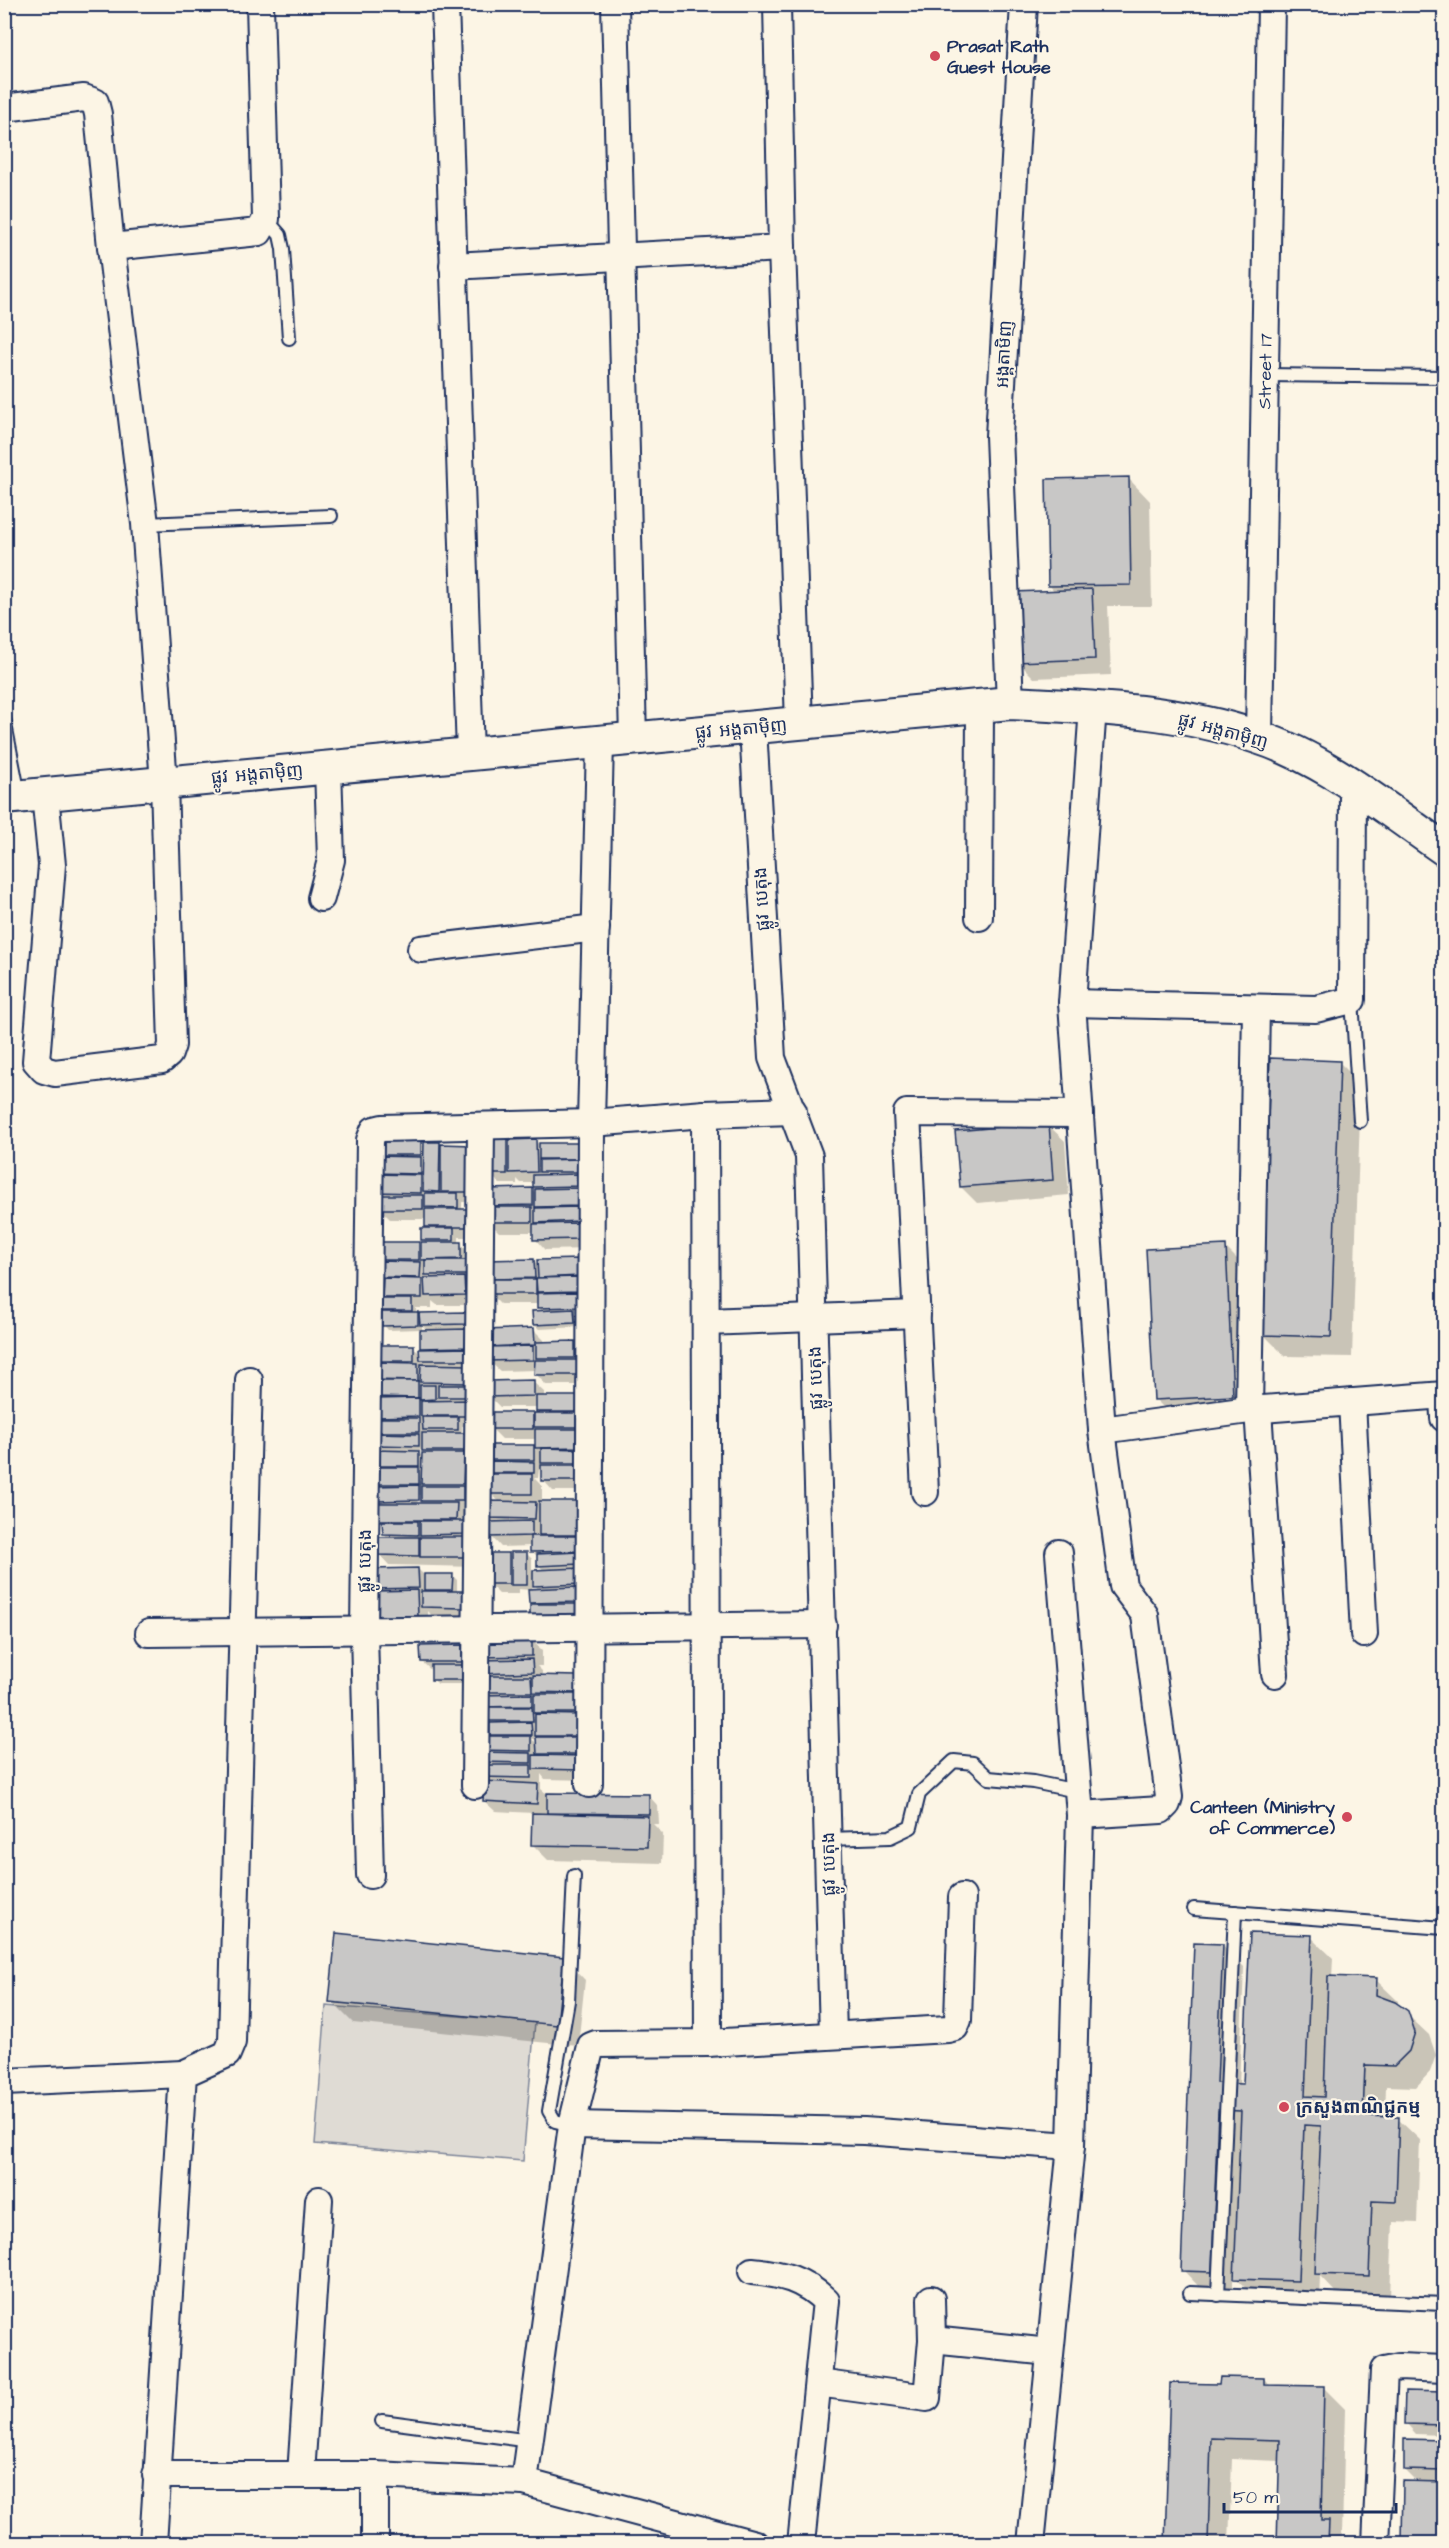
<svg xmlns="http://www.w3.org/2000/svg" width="1449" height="2548" font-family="'Architects Daughter','Noto Sans Khmer',sans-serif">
<rect width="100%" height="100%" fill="#fcf5e5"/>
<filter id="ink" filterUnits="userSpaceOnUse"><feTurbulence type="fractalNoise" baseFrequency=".0167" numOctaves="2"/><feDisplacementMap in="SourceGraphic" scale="12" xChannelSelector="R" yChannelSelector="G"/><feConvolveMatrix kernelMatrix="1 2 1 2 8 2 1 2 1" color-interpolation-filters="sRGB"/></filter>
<g filter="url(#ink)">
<path fill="#dfdbd4" stroke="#7d8599" stroke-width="1.5" d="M326 2006 535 2022 523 2161 315 2144Z"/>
<g fill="#0003" fill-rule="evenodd">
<path d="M1129 479 1150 501 1152 606H1108L1111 675 1034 678 1018 662 1055 592 1049 585Z"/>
<path d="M1339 1062 1361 1084 1352 1357 1285 1356 1263 1334Z"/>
<path d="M1048 1125 1065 1141 1069 1195 977 1203 961 1187Z"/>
<path d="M507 1138 510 1141H536L539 1145 583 1144 590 1249 545 1250 535 1239V1232H499L488 1221 491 1205 532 1190 536 1193 538 1191 534 1187V1183H521L517 1179V1184H500L489 1173Z"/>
<path d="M380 1143H421L425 1147V1143L471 1146 481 1202H462V1211L482 1237H459V1243L471 1254 475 1305H437L432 1301V1308H416V1313L421 1317 465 1313 470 1318 471 1328H464L478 1342 472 1364H466L478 1377 479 1426H462V1434H466L473 1511H463L466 1515 477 1567 389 1565 379 1554 389 1538 384 1534V1523L381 1519V1504L376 1500 374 1465 384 1452 377 1444 374 1362 413 1347 421 1355 425 1350 422 1347 421 1329 388 1330 384 1325 386 1313 383 1310 387 1300 384 1297V1281L380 1277 374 1260 418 1243 422 1247 427 1244 423 1239 430 1229 427 1226V1219H390L380 1209ZM422 1325 429 1332H422ZM416 1450H424L428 1454 423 1457ZM417 1495H421V1507H418Z"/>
<path d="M1225 1247 1247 1269 1254 1417 1177 1421 1155 1399Z"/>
<path d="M579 1260 580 1327 539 1329 534 1324 542 1312 538 1304H500L490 1294V1262L534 1261 539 1266Z"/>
<path d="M533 1329 544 1340V1343H574L585 1354 588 1385H546L536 1374V1370L500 1371 489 1361 486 1331Z"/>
<path d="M533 1382 544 1392V1398H581L592 1491H553L543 1480V1470H539L538 1478H534L542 1486V1502H580L586 1629 532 1604 530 1590 519 1589V1594H499L488 1583 509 1554 513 1559 527 1554 532 1559V1571H544L539 1565V1558L532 1551 531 1546 501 1547 491 1536 494 1523 488 1518 501 1503 490 1493 494 1475 491 1472 489 1459 533 1447 536 1450V1439H502L492 1429 532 1413 540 1415 537 1407H500L490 1397ZM532 1582 539 1590H532Z"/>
<path d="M418 1569 424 1575H452L457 1580V1593H462L473 1603V1618L433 1617 428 1611V1626L389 1627 379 1617 374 1589Z"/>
<path d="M531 1640 542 1650V1666H537L542 1671V1677L577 1678 592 1780 545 1779 541 1774V1789L547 1794 648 1795 658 1806 659 1824H653L663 1834 662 1863 548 1860 532 1844 533 1813 495 1811 484 1801 482 1762 495 1737 492 1730 483 1721 485 1656ZM532 1739H538V1745Z"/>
<path d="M461 1647 472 1657 471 1684H438L433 1679V1672L422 1662Z"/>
<path d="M1311 1937 1333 1958 1332 1978 1376 1980 1398 2001V2006L1429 2035 1436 2055 1430 2072 1416 2087 1386 2086 1385 2118 1398 2119 1420 2140 1417 2223 1393 2222 1390 2297 1338 2295 1320 2276 1319 2302 1257 2300 1233 2275V2293L1204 2292 1183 2270 1223 1945 1244 1967 1239 2086H1245Z"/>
<path d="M564 1958 585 1980 578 2046 353 2023 331 2001Z"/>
<path d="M1264 2379 1271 2386 1324 2388 1345 2409 1342 2536 1349 2544H1279L1281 2461 1232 2459 1229 2544H1167L1221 2386Z"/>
<path d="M1406 2393 1444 2394V2435L1416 2434 1406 2423Z"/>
<path d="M1406 2441H1444V2480H1441L1444 2484V2544H1403L1418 2483 1405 2470Z"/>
</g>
<g fill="#c8c7c6" stroke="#1b2f5e" stroke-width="1.5">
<path d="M1129 477 1131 585 1048 586 1046 479Z"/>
<path d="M1092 589 1095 659 1016 662 1013 592Z"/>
<path d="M1270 1058 1340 1061 1331 1337 1261 1335Z"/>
<path d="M1049 1123 1053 1180 960 1187 955 1131Z"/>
<path d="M488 1136H507V1174H487Z"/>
<path d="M536 1139 537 1172 509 1173V1140Z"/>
<rect x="378" y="1141" width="43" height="14"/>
<path d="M424 1142H440L439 1192 423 1191Z"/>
<path d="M539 1143H583L584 1159H539Z"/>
<path d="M441 1144 472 1145 471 1192H441Z"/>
<path d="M374 1156 421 1157V1174L374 1173Z"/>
<path d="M584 1159 585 1172H539V1160Z"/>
<path d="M374 1174 421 1175V1193L374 1192Z"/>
<path d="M580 1174V1186L533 1187V1175Z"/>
<path d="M533 1188V1205L489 1206V1189Z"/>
<path d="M580 1188V1206L535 1207V1189Z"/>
<path d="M425 1193H458V1208L425 1207Z"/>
<rect x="378" y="1195" width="45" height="14"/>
<rect x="487" y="1207" width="45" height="15"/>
<path d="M580 1207V1221L535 1223V1208Z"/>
<rect x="425" y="1209" width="47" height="18"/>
<path d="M580 1223V1239L533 1240V1224Z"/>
<rect x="421" y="1228" width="33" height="12"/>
<rect x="373" y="1242" width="46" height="18"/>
<path d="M421 1242H461V1259L421 1260Z"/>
<path d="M1226 1245 1233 1396 1154 1400 1146 1249Z"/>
<path d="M534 1259 535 1278 489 1279 488 1260Z"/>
<path d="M580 1259V1276L538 1278 537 1260Z"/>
<rect x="425" y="1260" width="43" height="15"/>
<path d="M379 1261 421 1262 420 1278 379 1277Z"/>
<path d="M464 1277 465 1295 425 1296 424 1278Z"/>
<path d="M580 1277V1291L537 1292 536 1278Z"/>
<path d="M383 1278 422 1279V1298H382Z"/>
<rect x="488" y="1279" width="48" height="15"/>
<path d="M579 1292V1307L537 1308V1293Z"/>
<rect x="381" y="1299" width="31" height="12"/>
<path d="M574 1309 575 1323 533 1325 532 1311Z"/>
<path d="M382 1312H418V1325L382 1326Z"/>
<path d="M466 1312 467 1324 420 1325 419 1313Z"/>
<path d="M534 1328 535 1345 485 1347V1330Z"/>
<path d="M468 1329V1347L420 1348V1330Z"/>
<path d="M575 1341V1358H536V1342Z"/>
<rect x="371" y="1345" width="43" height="16"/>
<path d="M533 1346V1360L488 1361 487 1347Z"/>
<path d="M468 1348V1360H420L419 1349Z"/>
<path d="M535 1360H578V1375H534Z"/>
<path d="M372 1362 418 1363V1381L372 1380Z"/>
<path d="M421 1364 468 1365V1383L420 1382Z"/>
<path d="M534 1380V1396L488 1397V1381Z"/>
<path d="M375 1381H418V1398L375 1397Z"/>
<path d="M420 1385H435V1399L420 1400Z"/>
<rect x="438" y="1385" width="30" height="12"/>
<rect x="536" y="1396" width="45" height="16"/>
<path d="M419 1398V1416L377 1417V1399Z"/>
<path d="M469 1400V1416H421V1401Z"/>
<rect x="490" y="1412" width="43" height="17"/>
<rect x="534" y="1413" width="42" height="14"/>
<path d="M422 1417H458V1430H423Z"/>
<rect x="376" y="1418" width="43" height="14"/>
<path d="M535 1429H581V1447L535 1448Z"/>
<path d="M375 1433 419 1434V1446L375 1445Z"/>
<rect x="422" y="1433" width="44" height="18"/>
<path d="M488 1445H534V1460H487Z"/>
<path d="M541 1448 582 1449V1463H541Z"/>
<path d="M373 1450 419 1451V1466H373Z"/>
<path d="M422 1453H464L463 1484H421Z"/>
<path d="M489 1461 534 1462V1473H489Z"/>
<rect x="541" y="1465" width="41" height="16"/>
<rect x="373" y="1467" width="46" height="17"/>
<rect x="489" y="1474" width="43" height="20"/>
<path d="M419 1485V1500L375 1501V1486Z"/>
<rect x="421" y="1486" width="42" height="15"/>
<path d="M487 1501 536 1502 535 1519 487 1518Z"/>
<path d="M539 1501H581L580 1535H539Z"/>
<path d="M379 1503H457L456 1520H379Z"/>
<path d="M382 1521H418V1535L383 1534Z"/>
<path d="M420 1521H465L466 1534 420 1535Z"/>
<path d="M532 1521V1536L489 1537V1522Z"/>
<path d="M530 1536H584V1551L530 1552Z"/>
<path d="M378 1537H419V1556L377 1555Z"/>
<rect x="420" y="1537" width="47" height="20"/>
<rect x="511" y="1552" width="16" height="33"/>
<path d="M579 1552 580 1564 537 1566V1554Z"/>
<rect x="486" y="1553" width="23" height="31"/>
<path d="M418 1568 419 1588 372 1589 371 1569Z"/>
<path d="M581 1568 582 1584 533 1586V1570Z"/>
<path d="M424 1574H453L452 1590H424Z"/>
<path d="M576 1587V1602L529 1603 528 1589Z"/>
<path d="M417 1590 418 1616 377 1617 376 1591Z"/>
<path d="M421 1591H463V1608L421 1607Z"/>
<path d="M530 1604H576V1619L530 1620Z"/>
<path d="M532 1638V1656L483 1657V1639Z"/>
<path d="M462 1645V1662H421L420 1646Z"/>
<path d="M532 1659 533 1672 481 1674V1660Z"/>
<path d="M431 1665H467L466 1680H431Z"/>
<path d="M533 1675 577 1676V1693L533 1692Z"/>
<path d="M481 1676H531L532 1692H481Z"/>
<path d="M532 1694V1706L482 1707V1695Z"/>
<path d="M534 1694H577L576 1713H534Z"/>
<path d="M481 1707H532L533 1721H481Z"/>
<path d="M535 1714 580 1715V1736H535Z"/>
<path d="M531 1722 532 1735H490V1723Z"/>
<path d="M478 1736H531V1751L478 1750Z"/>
<path d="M536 1737H584V1754H537Z"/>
<path d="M480 1752 531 1753V1763L480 1762Z"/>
<path d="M533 1755 582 1756V1770L533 1769Z"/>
<path d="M480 1765H531V1778L480 1777Z"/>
<path d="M484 1781 538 1784 537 1804 483 1801Z"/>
<path d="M547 1793 649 1794V1814L547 1813Z"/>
<path d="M532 1813 648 1816 647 1847 531 1845Z"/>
<path d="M336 1933 564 1957 557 2025 329 2002Z"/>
<path d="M1250 1933 1312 1935 1305 2096 1324 2097 1328 1976 1377 1978 1376 1995 1395 2002 1408 2011 1415 2032 1409 2051 1394 2066 1365 2065 1363 2116 1399 2117 1396 2202 1372 2201 1369 2276 1315 2274 1321 2126 1304 2125 1298 2281 1234 2279 1241 2111 1218 2110 1212 2272 1181 2271 1194 1943 1223 1944 1217 2083 1243 2084Z"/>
<path d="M1220 2377 1264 2378V2385L1324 2386 1321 2521H1329L1328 2544H1277L1280 2440 1211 2438 1208 2544H1165L1170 2383 1219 2384Z"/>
<path d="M1405 2391 1444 2392V2425L1404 2424Z"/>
<path d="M1404 2439 1444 2440V2471L1404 2470Z"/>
<path d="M1403 2481 1444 2482V2544H1402Z"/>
</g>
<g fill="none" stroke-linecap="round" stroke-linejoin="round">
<g stroke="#1b2f5e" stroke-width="16">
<g id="service">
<path d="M266 219 280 235 283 249 289 338"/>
<path d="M1264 375 1444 377"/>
<path d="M145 524 331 516"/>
<path d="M4 719 19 795"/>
<path d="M1352 1000 1360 1121"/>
<path d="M828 1839 890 1837 911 1827 919 1794 954 1761 973 1763 989 1778 1033 1782 1077 1791"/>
<path d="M1194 1909 1444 1928"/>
<path d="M572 2125 555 2121 549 2111 568 2001 574 1876"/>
<path d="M1190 2293 1444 2304"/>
<path d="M1218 2295 1235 1912"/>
<path d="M382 2421 530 2441"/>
</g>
</g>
<g stroke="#1b2f5e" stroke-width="30">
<g id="minor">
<path d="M445 4 470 754"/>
<path d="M615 4 633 739"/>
<path d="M777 4 782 248 799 723"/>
<path d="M4 108 84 98 95 102 98 114 111 247 145 524 164 783 172 1045 169 1054 162 1060 55 1073 44 1070 36 1061 52 865 45 795"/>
<path d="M111 247 259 232 266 219 260 4"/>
<path d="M453 266 782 248"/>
<path d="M1010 703 999 436 1024 4"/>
<path d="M753 728 772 1058 809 1156 833 2035"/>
<path id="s1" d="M1259 737 1271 4"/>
<path d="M321 898 331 860 328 768"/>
<path d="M979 917 980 706"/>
<path d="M421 949 596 928"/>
<path d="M1072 1003 1316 1009 1352 1000 1353 786"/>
<path d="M705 1114 708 2043"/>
<path d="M706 1322 917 1314"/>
<path d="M1443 1395 1444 1418"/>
<path d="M1352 1402 1364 1634"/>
<path d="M1258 1409 1275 1674"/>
<path d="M1249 1410 1256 1008"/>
<path d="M1102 1430 1249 1410 1444 1395"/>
<path d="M925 1492 907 1113 1080 1114"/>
<path d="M149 1633 823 1625"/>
<path d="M589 1784 591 1123 600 742"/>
<path d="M475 1785 481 1126"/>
<path d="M1080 1815 1161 1810 1167 1804 1169 1797 1145 1615 1123 1586 1102 1430 1072 1003 1093 707"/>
<path d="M370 1875 364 1631 370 1140 374 1130 382 1128 591 1123 705 1114 793 1111"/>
<path d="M4 2082 183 2074"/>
<path d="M572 2125 864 2131 1071 2146"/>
<path d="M752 2271C782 2274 803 2279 826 2301L801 2544"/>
<path d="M932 2340 1050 2352"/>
<path d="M818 2383 927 2398 932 2340 931 2299"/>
<path d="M156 2475H375L524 2482 755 2544"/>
<path d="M301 2475 319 2200"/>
<path d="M375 2475V2544"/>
<path d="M524 2482 572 2125 591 2046 596 2044 708 2043 948 2029 955 2027 958 2020 962 1897"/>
<path d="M153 2544 183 2074 227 2054 232 2042 249 1380"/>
<path d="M1031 2544 1071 2146 1080 1815 1059 1553"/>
<path d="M1376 2544 1384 2370 1399 2367 1444 2369"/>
</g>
</g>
<g stroke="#1b2f5e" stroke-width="36">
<path id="tertiary" d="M4 798 1010 703C1093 707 1178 710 1257 737 1326 759 1386 809 1444 849"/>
</g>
<use href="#service" stroke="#fcf5e5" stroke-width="12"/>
<use href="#minor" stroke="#fcf5e5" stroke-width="26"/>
<use href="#tertiary" stroke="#fcf5e5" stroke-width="32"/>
</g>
</g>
<g fill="#d1495b" stroke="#fcf5e5" stroke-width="2">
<circle cx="935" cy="56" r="6"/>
<circle cx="1347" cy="1817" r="6"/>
<circle cx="1284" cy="2107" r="6"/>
</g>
<g text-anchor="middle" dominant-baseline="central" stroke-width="4.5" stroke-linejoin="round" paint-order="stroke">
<g font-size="18" font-weight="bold" fill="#1b2f5e" stroke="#fcf5e5" text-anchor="start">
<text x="947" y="46">Prasat Rath<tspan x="947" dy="21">Guest House</tspan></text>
<text x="1335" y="1807" text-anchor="end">Canteen (Ministry<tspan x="1335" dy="21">of Commerce)</tspan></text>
<text x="1296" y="2107">ក្រសួងពាណិជ្ជកម្ម</text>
</g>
<g font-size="18" fill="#1b2f5e" stroke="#fcf5e5">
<text transform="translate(1004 354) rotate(-87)">អង្គតាមិញ</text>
<text stroke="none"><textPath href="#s1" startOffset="366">Street 17</textPath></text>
<text transform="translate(741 729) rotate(-5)">ផ្លូវ អង្តតាម៉ិញ</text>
<text transform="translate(1223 731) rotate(15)">ផ្លូវ អង្តតាម៉ិញ</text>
<text transform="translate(257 774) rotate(-5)">ផ្លូវ អង្តតាម៉ិញ</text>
<text transform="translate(762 899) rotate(-93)">ផ្លូវ បេតុង</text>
<text transform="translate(816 1378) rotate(-92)">ផ្លូវ បេតុង</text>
<text transform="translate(365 1561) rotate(-89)">ផ្លូវ បេតុង</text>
<text transform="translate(829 1864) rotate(-91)">ផ្លូវ បេតុង</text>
</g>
</g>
<rect width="1449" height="2548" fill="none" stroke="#fcf5e5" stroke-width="24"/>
<rect x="12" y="12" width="1425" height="2524" fill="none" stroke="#1b2f5e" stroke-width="2" filter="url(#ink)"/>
<path d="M1224 2503v9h172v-9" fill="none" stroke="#1b2f5e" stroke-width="3"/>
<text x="1233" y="2503" font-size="18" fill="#1b2f5e" stroke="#fcf5e5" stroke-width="4.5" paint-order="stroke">50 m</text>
</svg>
